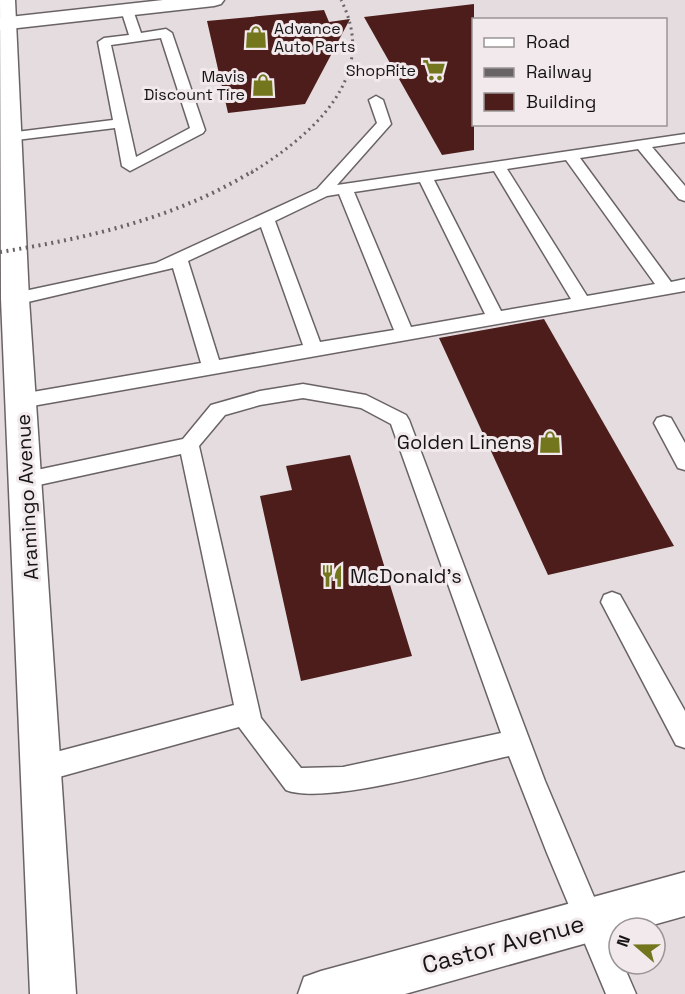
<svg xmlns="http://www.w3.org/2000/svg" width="685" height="994" font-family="'Space Grotesk',sans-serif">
<rect width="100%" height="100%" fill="#e4dcde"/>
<g fill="#4d1d1c">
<path d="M474 4V150L442 155 364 17Z"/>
<path d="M324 10 329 22 350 19 305 104 228 113 207 21Z"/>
<path d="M544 319 674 546 548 575 439 338Z"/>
<path d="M350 455 412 656 301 681 260 496 292 490 286 466Z"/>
</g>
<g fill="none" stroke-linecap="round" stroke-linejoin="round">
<g stroke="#6a6365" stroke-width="3">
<g id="lane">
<path d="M127 6 133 10 141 33 166 29 172 33 205 130 203 133 130 171 122 166 115 128 8 141 3 140 1 137 3 134 8 133 113 120 98 42 104 38 129 35 121 10ZM161 38 190 128 136 157 111 45Z"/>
<path d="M376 96 383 100 391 124 337 185 685 134V142L652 147 685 186V201L679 199 638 149 580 158 671 282 685 279V291L21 408 14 406 11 401 14 396 21 394 201 363 173 268 15 305 9 303 6 299 9 295 15 293 156 263 317 189 377 123 369 100ZM566 160 655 284 587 296 507 169ZM494 171 571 299 501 311 434 180ZM420 182 485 314 411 327 354 192ZM339 194 394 330 320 342 275 221 327 196ZM261 227 303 345 219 360 188 261Z"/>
<path d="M303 384 366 395 406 415 409 420 545 781 619 956V964H623L636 994H606L547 853 509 756C462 766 325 806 286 790L239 727 41 782 32 778 28 769 32 760 41 756 234 705 181 454 25 488 18 486 15 480 18 474 183 439 211 405 260 391ZM303 398 361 408 391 424 501 733 343 767 301 768 261 718 199 446 225 415 260 405Z"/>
<path d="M664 416 671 418 685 443V470L678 468 654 423 657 418Z"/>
<path d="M612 592 620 595 685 711V748L676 745 601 602 604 595Z"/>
</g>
</g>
<g stroke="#6a6365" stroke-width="3">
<path id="street" d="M163 0H224L221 4 214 6 0 30V18Z"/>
</g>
<g stroke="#6a6365" stroke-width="3">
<g id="primary">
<path d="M0 0H15L29 299 76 994H30L1 299Z"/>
<path d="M685 872V916L642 928H619V934L405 994H298L304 977 321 971Z"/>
</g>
</g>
<use href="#lane" fill="#fff" fill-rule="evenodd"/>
<use href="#street" fill="#fff" fill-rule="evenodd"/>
<use href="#primary" fill="#fff" fill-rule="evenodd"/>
<path stroke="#686364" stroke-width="3" stroke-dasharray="2 4" stroke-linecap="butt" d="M251 173C310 136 381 78 341 0"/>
<path stroke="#686364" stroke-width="4" stroke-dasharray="2 4.5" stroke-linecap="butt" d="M0 252C89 238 176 218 253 171"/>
</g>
<defs>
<g id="shop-bare" transform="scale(1.8)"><path d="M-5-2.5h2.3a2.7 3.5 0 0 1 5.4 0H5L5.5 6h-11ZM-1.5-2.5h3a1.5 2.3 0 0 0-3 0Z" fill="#73761d" stroke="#f1e9eb" stroke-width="2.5" paint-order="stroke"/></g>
<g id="supermarket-bare" transform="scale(1.8)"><path d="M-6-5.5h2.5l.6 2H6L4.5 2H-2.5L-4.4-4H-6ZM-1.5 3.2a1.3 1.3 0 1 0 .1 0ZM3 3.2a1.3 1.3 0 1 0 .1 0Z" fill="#73761d" stroke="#f1e9eb" stroke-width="2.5" paint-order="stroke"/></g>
<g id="restaurant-bare" transform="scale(1.8)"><path d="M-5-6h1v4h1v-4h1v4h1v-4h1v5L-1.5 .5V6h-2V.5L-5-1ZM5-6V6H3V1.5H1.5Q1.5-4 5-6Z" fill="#73761d" stroke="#f1e9eb" stroke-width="2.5" paint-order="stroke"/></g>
</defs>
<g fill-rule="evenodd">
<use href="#shop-bare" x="256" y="37"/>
<use href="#supermarket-bare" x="434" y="70"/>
<use href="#shop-bare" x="263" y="85"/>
<use href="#shop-bare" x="550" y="442"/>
<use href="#restaurant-bare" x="332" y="576"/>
</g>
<g text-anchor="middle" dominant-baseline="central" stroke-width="6" stroke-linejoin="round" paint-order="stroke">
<g font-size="16" fill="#171415" stroke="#f1e9eb" text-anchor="end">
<text x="274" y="28" text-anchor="start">Advance<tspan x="274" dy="18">Auto Parts</tspan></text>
<text x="416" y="70">ShopRite</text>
<text x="245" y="76">Mavis<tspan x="245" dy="18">Discount Tire</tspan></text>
</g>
<g font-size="20" fill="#171415" stroke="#f1e9eb" text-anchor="end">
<text x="532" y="442">Golden Linens</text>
<text x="350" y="576" text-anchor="start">McDonald's</text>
</g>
<g font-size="20" fill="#171415" stroke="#f1e9eb">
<text transform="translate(27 497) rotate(-93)">Aramingo Avenue</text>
</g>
<g font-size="24" fill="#171415" stroke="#f1e9eb">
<text transform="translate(503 944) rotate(-15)">Castor Avenue</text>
</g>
</g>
<rect x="472" y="18" width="195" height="108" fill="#f1e9eb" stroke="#9a9495" stroke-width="1.5"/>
<rect x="484" y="38" width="30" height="9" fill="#ffffff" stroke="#9a9495" stroke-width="1.5"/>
<text x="526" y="48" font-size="18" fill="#171415">Road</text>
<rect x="484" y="68" width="30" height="9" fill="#686364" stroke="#9a9495" stroke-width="1.5"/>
<text x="526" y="78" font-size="18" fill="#171415">Railway</text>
<rect x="484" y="93" width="30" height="18" fill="#4d1d1c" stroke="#9a9495" stroke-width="1.5"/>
<text x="526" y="108" font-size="18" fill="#171415">Building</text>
<g transform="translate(637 946) rotate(290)"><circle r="28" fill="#f1e9eb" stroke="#9a9495" stroke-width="1.5"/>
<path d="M0-4.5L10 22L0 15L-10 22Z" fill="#73761d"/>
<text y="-9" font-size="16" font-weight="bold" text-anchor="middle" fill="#171415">N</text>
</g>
</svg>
